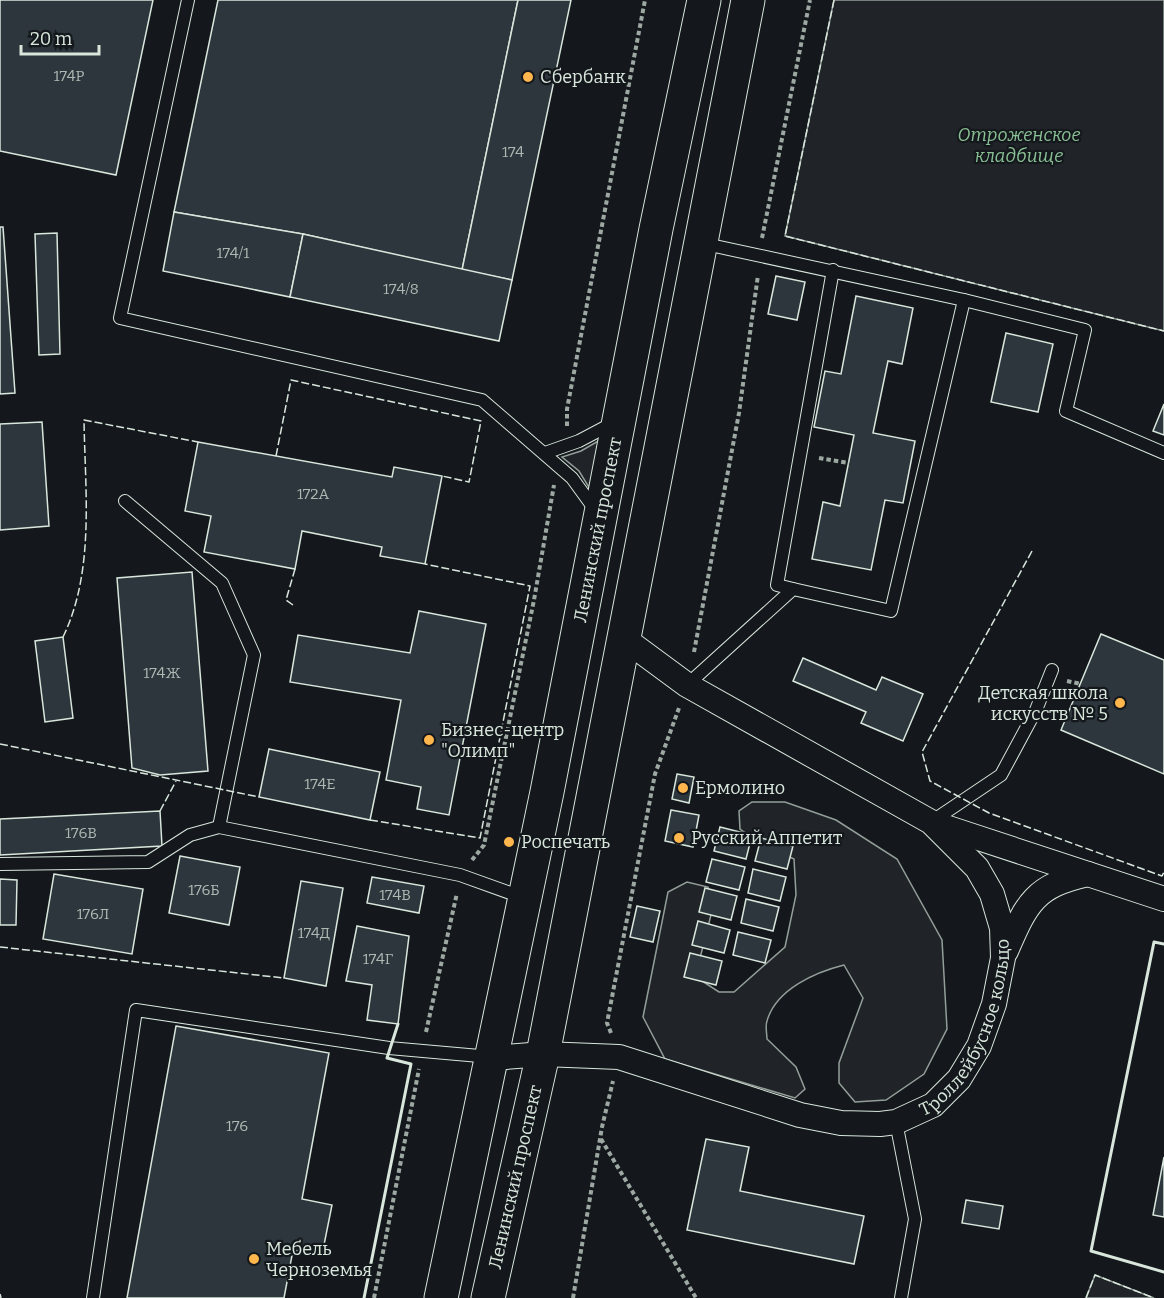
<svg xmlns="http://www.w3.org/2000/svg" width="1164" height="1298" font-family="Bitter,serif">
<rect width="100%" height="100%" fill="#14181c"/>
<g fill="#202428" stroke="#939e99" stroke-width="1.5">
<path d="M834 0H1164V331L785 236Z"/>
<path d="M600 440 590 489 579 471 562 457 581 451Z"/>
<path d="M752 802H785L836 820 897 859 942 940 947 1029 924 1074 886 1100 855 1102 839 1083V1063L863 998 844 965C816 972 776 989 767 1021 765 1026 767 1034 767 1039L796 1067 805 1089 795 1098 665 1059 643 1017 668 892 687 882 708 887 713 907 699 962 702 981 719 992H734L785 947 796 895 794 859 758 842 740 829 739 811Z"/>
<path d="M1095 1275 1154 1298H1086Z"/>
</g>
<g fill="#2c363c" stroke="#d8e6dc" stroke-width="1.5">
<path d="M0 0H153L116 175 0 151Z"/>
<path d="M218 0H518L462 270 303 234 174 212Z"/>
<path d="M518 0H571L512 280 462 270Z"/>
<path d="M174 212 303 234 290 297 163 271Z"/>
<path d="M0 227H3L15 393 0 394Z"/>
<path d="M57 233 60 354 39 355 35 234Z"/>
<path d="M303 234 512 280 499 341 290 297Z"/>
<path d="M776 276 805 282 797 320 768 314Z"/>
<path d="M856 296 913 308 902 364 888 361 873 433 915 441 903 503 885 500 871 570 812 559 823 502 840 506 854 435 814 427 825 371 841 374Z"/>
<path d="M1006 333 1053 344 1038 412 991 402Z"/>
<path d="M1164 404V435L1153 431Z"/>
<path d="M42 422 49 526 0 530V424Z"/>
<path d="M198 442 392 477 394 467 442 476 425 564 380 556 382 547 302 531 295 569 204 552 211 516 185 511Z"/>
<path d="M192 572 208 771 160 775 132 768 117 578Z"/>
<path d="M419 611 486 624 449 815 417 809 421 787 386 780 401 700 290 682 298 635 410 653Z"/>
<path d="M1101 634 1164 660V774L1061 730Z"/>
<path d="M63 637 73 718 45 722 35 641Z"/>
<path d="M803 658 876 690 882 677 923 694 903 741 861 723 866 712 793 681Z"/>
<path d="M269 749 380 772 370 820 259 797Z"/>
<path d="M677 774 694 777 689 803 672 799Z"/>
<path d="M671 810 699 815 693 847 665 841Z"/>
<path d="M160 811 162 846 0 855V819Z"/>
<path d="M720 827 752 835 746 859 714 851Z"/>
<path d="M761 838 793 846 787 869 755 861Z"/>
<path d="M180 856 240 867 229 925 169 913Z"/>
<path d="M712 859 745 867 739 890 706 882Z"/>
<path d="M753 869 786 877 780 901 748 893Z"/>
<path d="M54 874 143 889 132 954 43 939Z"/>
<path d="M372 877 424 886 419 913 367 903Z"/>
<path d="M0 879 17 880 16 925H0Z"/>
<path d="M301 881 343 888 326 986 284 978Z"/>
<path d="M705 888 737 896 731 920 699 912Z"/>
<path d="M746 899 779 907 773 931 741 923Z"/>
<path d="M637 906 660 911 653 942 630 937Z"/>
<path d="M698 921 730 930 724 953 692 945Z"/>
<path d="M357 926 409 936 398 1024 367 1020 372 985 346 981Z"/>
<path d="M738 932 771 940 765 963 733 955Z"/>
<path d="M690 953 722 961 716 985 684 977Z"/>
<path d="M176 1026 329 1053 302 1199 332 1205 322 1255 293 1250 284 1298H127Z"/>
<path d="M706 1139 749 1147 740 1191 864 1216 854 1264 687 1230Z"/>
<path d="M1164 1157V1217L1153 1215Z"/>
<path d="M966 1200 1003 1206 999 1229 962 1223Z"/>
</g>
<g fill="none" stroke-linecap="round" stroke-linejoin="round">
<g stroke="#d8e6dc" stroke-width="14">
<g id="service">
<path d="M188 0 120 318 482 400 572 478 596 511"/>
<path d="M701 243 964 300"/>
<path d="M545 453 579 441 615 422"/>
<path d="M125 501 222 583 254 655 219 827"/>
<path d="M793 589 777 585 833 270"/>
<path d="M687 685 793 589 891 611 964 300 1085 330 1066 411 1164 453"/>
<path d="M931 822 1001 775 1036 710 1052 670"/>
<path d="M0 864 148 862 190 835 219 827 460 875 524 898"/>
<path d="M896 1122 915 1219 901 1298"/>
<path d="M93 1298 136 1010 389 1048 491 1057"/>
</g>
</g>
<g stroke="#d8e6dc" stroke-width="26">
<g id="minor">
<path d="M936 824 1164 899"/>
<path d="M1006 951C1027 903 1034 886 1088 874"/>
<path id="s1" d="M493 1058 543 1054 619 1057 800 1115 841 1123 880 1124 896 1122 933 1105 959 1079 979 1046 994 1004 1003 958 1002 928 992 894 977 868 931 822 687 685 626 640"/>
</g>
</g>
<g stroke="#d8e6dc" stroke-width="35">
<g id="secondary">
<path id="s2" d="M441 1298 547 792 656 229 704 0"/>
<path id="s3" d="M488 1298 543 1054 748 0"/>
</g>
</g>
<g stroke="#9da8a2" stroke-width="4" stroke-dasharray="4.5 3" stroke-linecap="butt">
<path d="M762 238 810 0"/>
<path d="M567 426V409L645 0"/>
<path d="M819 458 849 463"/>
<path d="M694 652 739 413 758 275"/>
<path d="M1067 681 1081 684"/>
<path d="M472 860 484 845 534 600 554 485"/>
<path d="M426 1032 457 893"/>
<path d="M611 1033 607 1023 655 774 679 708"/>
<path d="M601 1139 696 1298"/>
<path d="M374 1298 419 1069"/>
<path d="M573 1298 602 1127 613 1081"/>
</g>
<use href="#service" stroke="#14181c" stroke-width="12"/>
<use href="#minor" stroke="#14181c" stroke-width="24"/>
<use href="#secondary" stroke="#14181c" stroke-width="33"/>
<g stroke="#d8e6dc" stroke-width="1.5" stroke-dasharray="8 3" stroke-linecap="butt">
<path d="M834 0 785 236 1164 331"/>
<path d="M276 456 291 380 481 421 469 482 442 476"/>
<path d="M1032 551 922 752 930 781 989 813 1162 876 1164 872"/>
<path d="M293 605 286 600 295 569"/>
<path d="M63 637C95 571 85 491 84 420L198 442"/>
<path d="M0 744 259 797"/>
<path d="M160 811 176 781"/>
<path d="M370 820 480 838 530 586 425 564"/>
<path d="M0 947 284 978"/>
<path d="M0 1294 1 1298"/>
<path d="M1086 1298 1095 1275 1154 1298"/>
</g>
<g stroke="#d8e6dc" stroke-width="3">
<path d="M1164 944 1154 942 1091 1251 1164 1272"/>
<path d="M364 1298 411 1064 387 1058 398 1024"/>
</g>
</g>
<g fill="#ffb74d" stroke="#14181c" stroke-width="2">
<circle cx="528" cy="77" r="6"/>
<circle cx="1120" cy="703" r="6"/>
<circle cx="429" cy="740" r="6"/>
<circle cx="683" cy="788" r="6"/>
<circle cx="679" cy="838" r="6"/>
<circle cx="509" cy="842" r="6"/>
<circle cx="254" cy="1259" r="6"/>
</g>
<g text-anchor="middle" dominant-baseline="central" stroke-width="4.5" stroke-linejoin="round" paint-order="stroke">
<g font-size="15" fill="#adbab4">
<text x="69" y="76">174Р</text>
<text x="513" y="152">174</text>
<text x="233" y="253">174/1</text>
<text x="401" y="289">174/8</text>
<text x="313" y="494">172А</text>
<text x="162" y="673">174Ж</text>
<text x="320" y="784">174Е</text>
<text x="81" y="833">176В</text>
<text x="204" y="890">176Б</text>
<text x="395" y="895">174В</text>
<text x="93" y="914">176Л</text>
<text x="314" y="933">174Д</text>
<text x="378" y="959">174Г</text>
<text x="237" y="1126">176</text>
</g>
<g font-size="18" fill="#d8e6dc" stroke="#14181c" text-anchor="start">
<text x="540" y="77">Сбербанк</text>
<text x="1108" y="693" text-anchor="end">Детская школа<tspan x="1108" dy="21">искусств № 5</tspan></text>
<text x="441" y="730">Бизнес-центр<tspan x="441" dy="21">"Олимп"</tspan></text>
<text x="695" y="788">Ермолино</text>
<text x="691" y="838">Русский Аппетит</text>
<text x="521" y="842">Роспечать</text>
<text x="266" y="1249">Мебель<tspan x="266" dy="21">Черноземья</tspan></text>
</g>
<g font-size="18" font-style="italic" fill="#8ac095" stroke="#14181c">
<text x="1019" y="135">Отроженское<tspan x="1019" dy="21">кладбище</tspan></text>
</g>
<g font-size="18" fill="#d8e6dc" stroke="#14181c">
<text stroke="none"><textPath href="#s2" startOffset="784">Ленинский проспект</textPath></text>
<text stroke="none"><textPath href="#s1" startOffset="540">Троллейбусное кольцо</textPath></text>
<text stroke="none"><textPath href="#s3" startOffset="124">Ленинский проспект</textPath></text>
</g>
</g>
<path d="M21 45v9h78v-9" fill="none" stroke="#d8e6dc" stroke-width="3"/>
<text x="30" y="45" font-size="18" fill="#d8e6dc" stroke="#14181c" stroke-width="4.5" paint-order="stroke">20 m</text>
</svg>
